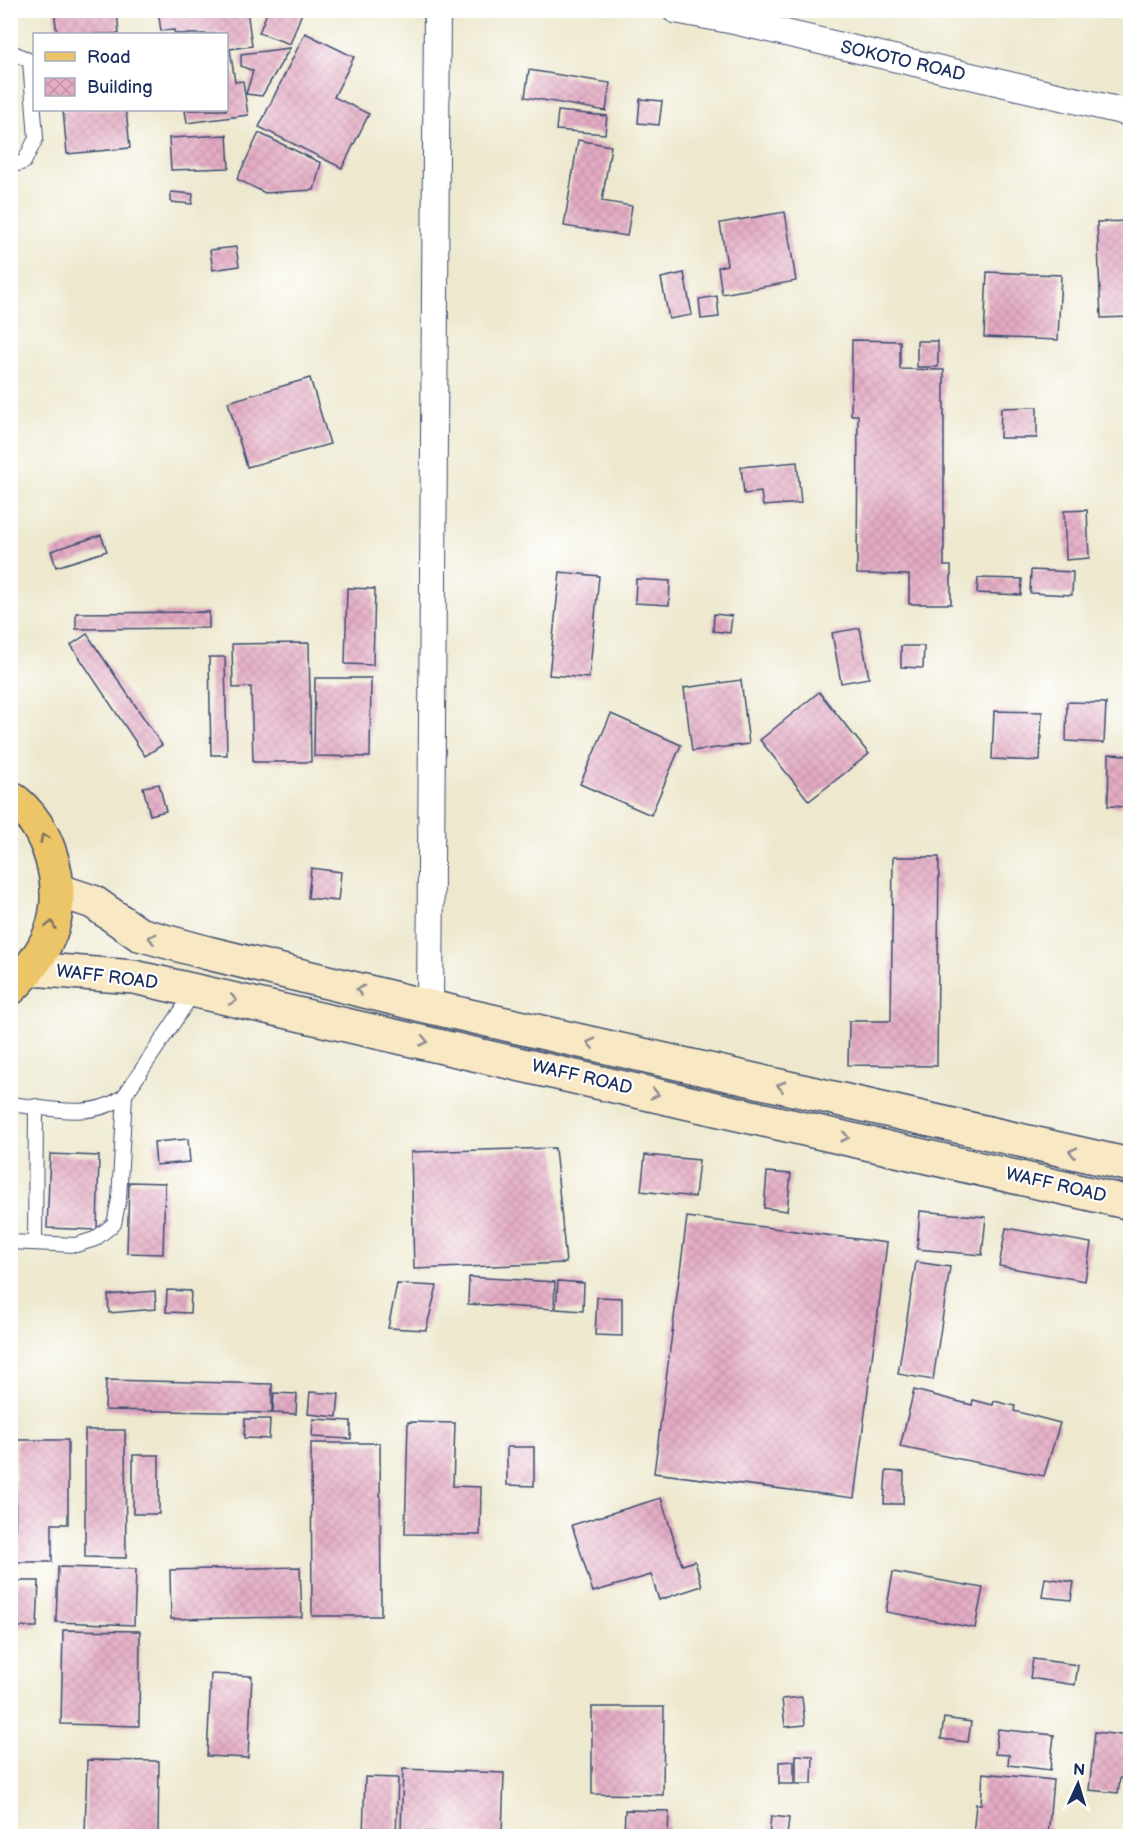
<svg xmlns="http://www.w3.org/2000/svg" width="1141" height="1847" font-family="'Balsamiq Sans',sans-serif">
<defs>
<pattern id="building-cross-hatch" width="8" height="8" patternUnits="userSpaceOnUse" patternTransform="scale(1.5)"><rect width="8" height="8" fill="#e4abc3"/><path d="M0 0l8 8M0 8l8-8" fill="none" stroke="#c393aa"/></pattern>
</defs>
<rect width="100%" height="100%" fill="#fff"/>
<filter id="ink" filterUnits="userSpaceOnUse"><feTurbulence type="fractalNoise" baseFrequency=".0167" numOctaves="2"/><feDisplacementMap in="SourceGraphic" scale="12" xChannelSelector="R" yChannelSelector="G"/><feConvolveMatrix kernelMatrix="1 2 1 2 8 2 1 2 1" color-interpolation-filters="sRGB"/></filter>
<filter id="wash" filterUnits="userSpaceOnUse"><feTurbulence type="fractalNoise" baseFrequency=".008" numOctaves="4" result="noise"/><feDisplacementMap in="SourceGraphic" scale="24" xChannelSelector="R" yChannelSelector="G"/><feGaussianBlur stdDeviation="1.35" result="paint"/><feColorMatrix in="noise" values="0 0 0 0 0 0 0 0 0 0 0 0 0 0 0 0 0 1.4 0 .05"/><feComposite in="paint" operator="in"/></filter>
<g filter="url(#wash)">
<rect width="100%" height="100%" fill="#ede8ce"/>
<g id="blocks">
<g fill="url(#building-cross-hatch)">
<path d="M54 10H117L119 34H57Z"/>
<path d="M158 10H247L252 46 230 49 235 82 243 81 248 115 187 123 185 110H226V34H175L174 30 161 31Z"/>
<path d="M268 10H303L290 44 259 33Z"/>
<path d="M305 33 354 57 334 97 369 114 342 168 259 127Z"/>
<path d="M290 48 262 96 246 94 253 71 241 66V54Z"/>
<path d="M529 70 610 83 606 111 525 97Z"/>
<path d="M640 99 662 101 659 125 638 123Z"/>
<path d="M63 110H126L130 148 67 154Z"/>
<path d="M558 111 607 116 605 134 556 130Z"/>
<path d="M259 133 321 163 314 190 265 193 237 179Z"/>
<path d="M227 135 229 168 171 170 169 138Z"/>
<path d="M578 140 611 146 602 201 632 206 627 236 564 226Z"/>
<path d="M171 192 193 194 192 204 171 202Z"/>
<path d="M785 212 796 281 722 294 718 267 727 265 720 223Z"/>
<path d="M1130 221V317L1101 318 1097 222Z"/>
<path d="M236 247 239 266 213 270 210 250Z"/>
<path d="M987 272 1061 275 1058 340 984 337Z"/>
<path d="M684 273 692 315 669 319 661 278Z"/>
<path d="M717 296 719 317 701 319 699 299Z"/>
<path d="M852 340 900 341V369L944 370V566H951V604H909V575L857 574 858 415H851Z"/>
<rect x="917" y="341" width="21" height="26"/>
<path d="M310 378 330 444 247 467 228 402Z"/>
<path d="M1037 407V438H1000L1001 408Z"/>
<path d="M797 462 801 503 763 506 761 492 744 494 741 467Z"/>
<path d="M1087 510 1089 558 1066 560 1064 511Z"/>
<path d="M101 535 107 551 56 567 51 551Z"/>
<path d="M1031 570 1073 572 1072 595 1030 593Z"/>
<path d="M560 572 599 576 589 678 549 675Z"/>
<path d="M978 578 1022 579 1021 595 977 593Z"/>
<path d="M636 579 670 581 669 605 635 603Z"/>
<path d="M347 588 375 589 373 665 345 664Z"/>
<path d="M209 612V628L76 629V613Z"/>
<path d="M714 614 732 616 730 633 713 631Z"/>
<path d="M860 628 869 678 841 683 832 633Z"/>
<path d="M87 634 162 745 145 756 71 645Z"/>
<path d="M309 643 311 762H253L251 687 233 688 232 644Z"/>
<path d="M901 646H924L923 668 901 667Z"/>
<path d="M209 657H225L227 755H211Z"/>
<path d="M315 678H371L370 757 314 756Z"/>
<path d="M741 680 749 744 692 751 684 688Z"/>
<path d="M819 692 869 754 809 801 760 740Z"/>
<path d="M1067 702 1106 703 1104 743 1066 741Z"/>
<path d="M994 711 1042 712 1040 761 992 759Z"/>
<path d="M611 714 681 745 651 815 580 784Z"/>
<path d="M1109 754 1127 755 1126 807 1108 806Z"/>
<path d="M159 784 166 811 150 815 143 787Z"/>
<path d="M893 857H939L937 1066 848 1065 849 1021H891Z"/>
<path d="M311 868 341 872 338 901 308 898Z"/>
<path d="M188 1139 190 1162 156 1165 154 1142Z"/>
<path d="M555 1148 566 1263 414 1269 411 1152Z"/>
<path d="M50 1154 99 1156 97 1230 47 1228Z"/>
<path d="M645 1155 699 1160 695 1197 641 1191Z"/>
<path d="M767 1172 791 1174 787 1211 764 1208Z"/>
<path d="M129 1182 165 1183 163 1254 127 1253Z"/>
<path d="M920 1211 986 1217 982 1255 917 1249Z"/>
<path d="M687 1217 887 1243 854 1498 654 1473Z"/>
<path d="M1006 1228 1091 1243 1085 1281 999 1266Z"/>
<path d="M916 1262 950 1267 933 1380 898 1374Z"/>
<path d="M469 1277 555 1282 554 1309 468 1304Z"/>
<path d="M558 1281 584 1283 583 1311 556 1309Z"/>
<path d="M397 1284 437 1286 426 1330 388 1328Z"/>
<path d="M167 1290 191 1291 190 1313 166 1312Z"/>
<path d="M155 1291 156 1309 109 1313 108 1295Z"/>
<path d="M597 1297 622 1298V1336L595 1335Z"/>
<path d="M106 1380 272 1384V1413L105 1410Z"/>
<path d="M914 1390 972 1405 973 1400 993 1405 994 1401 1015 1406 1014 1411 1060 1423 1044 1476 900 1447Z"/>
<path d="M310 1392 339 1394 337 1417 308 1414Z"/>
<path d="M274 1393 297 1394 296 1414 273 1413Z"/>
<path d="M245 1419H270L269 1439 244 1438Z"/>
<path d="M313 1419 351 1421V1439L312 1437Z"/>
<path d="M408 1422 455 1423 453 1486 481 1487 480 1535 405 1534Z"/>
<path d="M85 1430H125L126 1558 85 1557Z"/>
<path d="M16 1440H68V1524H52V1562H15Z"/>
<path d="M311 1443H380L381 1616H312Z"/>
<path d="M507 1447H534V1486L507 1485Z"/>
<rect x="133" y="1455" width="26" height="59"/>
<path d="M886 1471 904 1472 903 1504H884Z"/>
<path d="M661 1498 682 1565 695 1561 702 1586 659 1600 651 1575 593 1592 572 1525Z"/>
<path d="M58 1567 136 1569 134 1625 56 1622Z"/>
<path d="M300 1567 302 1617 171 1619 170 1570Z"/>
<path d="M893 1572 983 1588 975 1628 886 1612Z"/>
<path d="M1045 1578 1074 1582 1071 1600 1042 1597Z"/>
<path d="M15 1581H39L37 1627H14Z"/>
<path d="M63 1630 140 1631 139 1726 61 1724Z"/>
<path d="M1033 1659 1078 1665 1075 1685 1030 1678Z"/>
<path d="M211 1674 252 1676 248 1758 207 1756Z"/>
<path d="M802 1697 805 1725 785 1727 782 1699Z"/>
<path d="M592 1707H664L663 1795 592 1794Z"/>
<path d="M944 1718 971 1722 968 1742 941 1739Z"/>
<path d="M998 1729 1054 1735 1050 1770 1008 1765 1009 1755 995 1754Z"/>
<path d="M1095 1732 1130 1736V1779L1120 1778 1118 1793 1089 1790Z"/>
<path d="M796 1755 813 1756 812 1784H796Z"/>
<path d="M87 1760 159 1761 158 1836H85Z"/>
<path d="M794 1761V1784H779V1762Z"/>
<path d="M403 1769 504 1773 502 1835 401 1831Z"/>
<path d="M983 1773 1053 1780 1048 1836H973L976 1804H981Z"/>
<path d="M365 1777 398 1778 396 1836H363Z"/>
<path d="M625 1810 669 1811 668 1836H624Z"/>
<path d="M771 1816 789 1818 787 1836H769Z"/>
</g>
</g>
</g>
<g filter="url(#ink)">
<use href="#blocks" fill-opacity="0" stroke="#3a4b6f" stroke-width="1.5"/>
<g fill="none" stroke-linecap="round" stroke-linejoin="round">
<g stroke="#3a4b6f" stroke-width="16">
<g id="lane">
<path d="M10 51 30 61 36 138 24 162 10 166"/>
<path d="M10 1104C48 1108 94 1121 125 1095L194 992"/>
<path d="M10 1242 76 1245 95 1239 114 1224 119 1199 125 1095"/>
<path d="M35 1243 36 1106"/>
</g>
</g>
<g stroke="#3a4b6f" stroke-width="28">
<g id="street">
<path d="M675 10 734 21 1130 113"/>
<path d="M430 1007 437 10"/>
</g>
</g>
<g stroke="#3a4b6f" stroke-width="36">
<g id="secondary">
<path d="M57 890 93 902 139 934 208 953 430 1007 1130 1165"/>
<path d="M31 969 134 977 1130 1203"/>
</g>
</g>
<g stroke="#3a4b6f" stroke-width="36">
<path id="primary" d="M10 797C50 825 68 888 50 934 41 956 27 973 10 989"/>
</g>
<use href="#lane" stroke="#fff" stroke-width="14"/>
<use href="#street" stroke="#fff" stroke-width="26"/>
<use href="#secondary" stroke="#f8e8c3" stroke-width="33"/>
<use href="#primary" stroke="#edc569" stroke-width="33"/>
</g>
<defs><path id="oneway-chevron" d="M-2-3.5L2.5 0L-2 3.5" fill="none" stroke-width="1.6" stroke-linecap="round" stroke-linejoin="round" transform="scale(1.5)"/></defs>
<g stroke="#797263">
<use href="#oneway-chevron" transform="translate(44 838) rotate(-117)"/>
<use href="#oneway-chevron" transform="translate(51 925) rotate(-78)"/>
</g>
<g stroke="#8a8c90">
<use href="#oneway-chevron" transform="translate(152 938) rotate(-164)"/>
<use href="#oneway-chevron" transform="translate(360 990) rotate(-166)"/>
<use href="#oneway-chevron" transform="translate(233 1000) rotate(12)"/>
<use href="#oneway-chevron" transform="translate(424 1041) rotate(12)"/>
<use href="#oneway-chevron" transform="translate(591 1043) rotate(-167)"/>
<use href="#oneway-chevron" transform="translate(781 1086) rotate(-167)"/>
<use href="#oneway-chevron" transform="translate(655 1094) rotate(13)"/>
<use href="#oneway-chevron" transform="translate(845 1137) rotate(13)"/>
<use href="#oneway-chevron" transform="translate(1073 1152) rotate(-167)"/>
</g>
</g>
<g text-anchor="middle" dominant-baseline="central" stroke-width="4.5" stroke-linejoin="round" paint-order="stroke">
<g font-size="18" fill="#1b2f5e" stroke="#fff">
<text transform="translate(903 61) rotate(13)">SOKOTO ROAD</text>
<text transform="translate(107 977) rotate(7)">WAFF ROAD</text>
<text transform="translate(582 1077) rotate(13)">WAFF ROAD</text>
<text transform="translate(1056 1185) rotate(13)">WAFF ROAD</text>
</g>
</g>
<rect width="1141" height="1847" fill="none" stroke="#fff" stroke-width="36"/>
<rect x="33" y="33" width="195" height="78" fill="#ffffff" stroke="#a4acbf" stroke-width="1.5"/>
<rect x="45" y="52" width="30" height="9" fill="#edc569" stroke="#a4acbf" stroke-width="1.5"/>
<text x="87" y="63" font-size="18" fill="#1b2f5e">Road</text>
<rect x="45" y="78" width="30" height="18" fill="url(#building-cross-hatch)" stroke="#a4acbf" stroke-width="1.5"/>
<text x="87" y="93" font-size="18" fill="#1b2f5e">Building</text>
<g transform="translate(1078 1784) rotate(4)" stroke="#ffffff" stroke-width="4.5" paint-order="stroke">
<path d="M0-4.5L10 22L0 15L-10 22Z" fill="#1b2f5e"/>
<text y="-9" font-size="16" font-weight="bold" text-anchor="middle" fill="#1b2f5e">N</text>
</g>
</svg>
